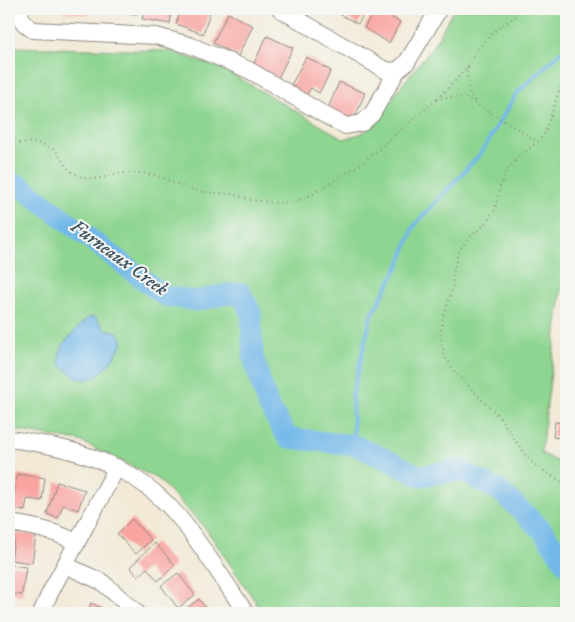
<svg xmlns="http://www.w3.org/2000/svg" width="575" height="622" font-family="'IM FELL DW Pica',serif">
<rect width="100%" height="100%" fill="#f6f6f2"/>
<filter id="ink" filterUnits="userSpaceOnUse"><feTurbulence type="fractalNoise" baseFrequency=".02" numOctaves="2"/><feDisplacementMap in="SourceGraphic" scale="10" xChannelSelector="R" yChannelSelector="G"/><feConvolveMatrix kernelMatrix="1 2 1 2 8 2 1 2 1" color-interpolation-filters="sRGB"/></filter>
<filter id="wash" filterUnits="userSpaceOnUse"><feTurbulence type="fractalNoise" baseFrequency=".0096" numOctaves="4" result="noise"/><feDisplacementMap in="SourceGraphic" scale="20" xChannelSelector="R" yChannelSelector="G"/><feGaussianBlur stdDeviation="1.12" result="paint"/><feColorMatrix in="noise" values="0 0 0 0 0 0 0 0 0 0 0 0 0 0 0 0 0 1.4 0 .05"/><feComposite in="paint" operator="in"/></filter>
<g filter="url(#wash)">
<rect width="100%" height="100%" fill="#f2ead7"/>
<path fill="#8dd590" stroke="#5c805e" d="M454 9H566V251L541 453 566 466V613H263L206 529 158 479 80 441 9 429V65L12 47 170 51 225 70 344 139 365 132 433 46Z"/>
<path fill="#72b8e9" stroke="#4e728a" d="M94 316C99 320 102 326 106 330H113L120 334 123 343 112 360 98 376 86 380 77 378 60 365 59 355 64 343 86 319Z"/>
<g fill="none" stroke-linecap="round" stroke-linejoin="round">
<path stroke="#72b8e9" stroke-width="4" d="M354 445 352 396 371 316 399 265 414 226 481 153 517 93 566 47"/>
<path stroke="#72b8e9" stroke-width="21" d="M9 182 21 186 165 296 197 301 222 295 241 293 251 313 253 357 268 405 288 438 354 445 388 460 419 476 459 470 500 491 543 531 566 564"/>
</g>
<g id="blocks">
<g fill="#f9a4a1">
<path d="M62 9H89L88 15 62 11Z"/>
<path d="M108 9H138L137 14 108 12Z"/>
<path d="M144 9H172L170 24 142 19Z"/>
<path d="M181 9H211L203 34 176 24Z"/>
<path d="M335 9H367L358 24 334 11Z"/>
<path d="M375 9H397L392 18 400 22 389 43 364 28Z"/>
<path d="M228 13 253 26 238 56 213 43Z"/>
<path d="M267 36 293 48 277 80 252 67Z"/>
<path d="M306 57 331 71 319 93 311 88 306 96 290 87Z"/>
<path d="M339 82 365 93 353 122 327 111Z"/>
<path d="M555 422 566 423V439L553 437Z"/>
<path d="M17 474 45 478 42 501 27 499 25 511 12 509Z"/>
<path d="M57 482 85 490 78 510 63 505 58 518 47 514Z"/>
<path d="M132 519 151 540 136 554 117 534Z"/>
<path d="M15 533 36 535 32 563 11 560Z"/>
<path d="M155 543 175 565 158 581 147 568 138 576 130 567Z"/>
<path d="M9 565 26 567 22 595 9 593Z"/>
<path d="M178 573 195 595 178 608 161 586Z"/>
<path d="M199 599 209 613H180Z"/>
<path d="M91 603 104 609 102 613H87Z"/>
</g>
</g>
</g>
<g filter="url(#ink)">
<use href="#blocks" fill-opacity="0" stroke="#8e8a81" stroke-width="1"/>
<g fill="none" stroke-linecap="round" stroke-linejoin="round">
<g stroke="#8e8a81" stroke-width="18">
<g id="minor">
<path d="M21 9C19 21 24 24 33 30L156 36 189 45 249 70 330 118 346 126 362 123 372 114 397 71"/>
<path d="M280 9 385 70 397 71 407 62 439 9"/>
<path d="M9 439C74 447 134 464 178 516 203 546 224 581 246 613"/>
<path d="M9 523C31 526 57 531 77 543"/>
<path d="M65 565 102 582 137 613"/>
<path d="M41 613 50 593 117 467"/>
</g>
</g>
<g stroke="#8e8a81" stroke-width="2" stroke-dasharray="1 4" stroke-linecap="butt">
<path d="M468 67 467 75 470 96 476 102"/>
<path d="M566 78 560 88 545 133 538 142 520 156 507 169 500 187 495 210 484 225 469 238 459 250 454 269 452 289 443 318 440 337 445 357 455 372 500 418 527 457 535 465 566 485"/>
<path d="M437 99 456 80 468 66 477 49 496 30 515 17 522 9"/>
<path d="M9 145 32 142 45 145 56 151 70 171 83 178 97 179 119 173H142L157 176 190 189 204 192 231 194 252 200 277 203 294 202 309 196 361 164 436 100C447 96 455 96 466 98L521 131 538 142"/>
</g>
<use href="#minor" stroke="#fff" stroke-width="16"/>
</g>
</g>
<g text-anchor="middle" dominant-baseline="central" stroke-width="4" stroke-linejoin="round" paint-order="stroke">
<g font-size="19" font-style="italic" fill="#405564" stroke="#f6f6f2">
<text transform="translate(119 258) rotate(36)">Furneaux Creek</text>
</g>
</g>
<rect width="575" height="622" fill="none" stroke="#f6f6f2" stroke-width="30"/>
</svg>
